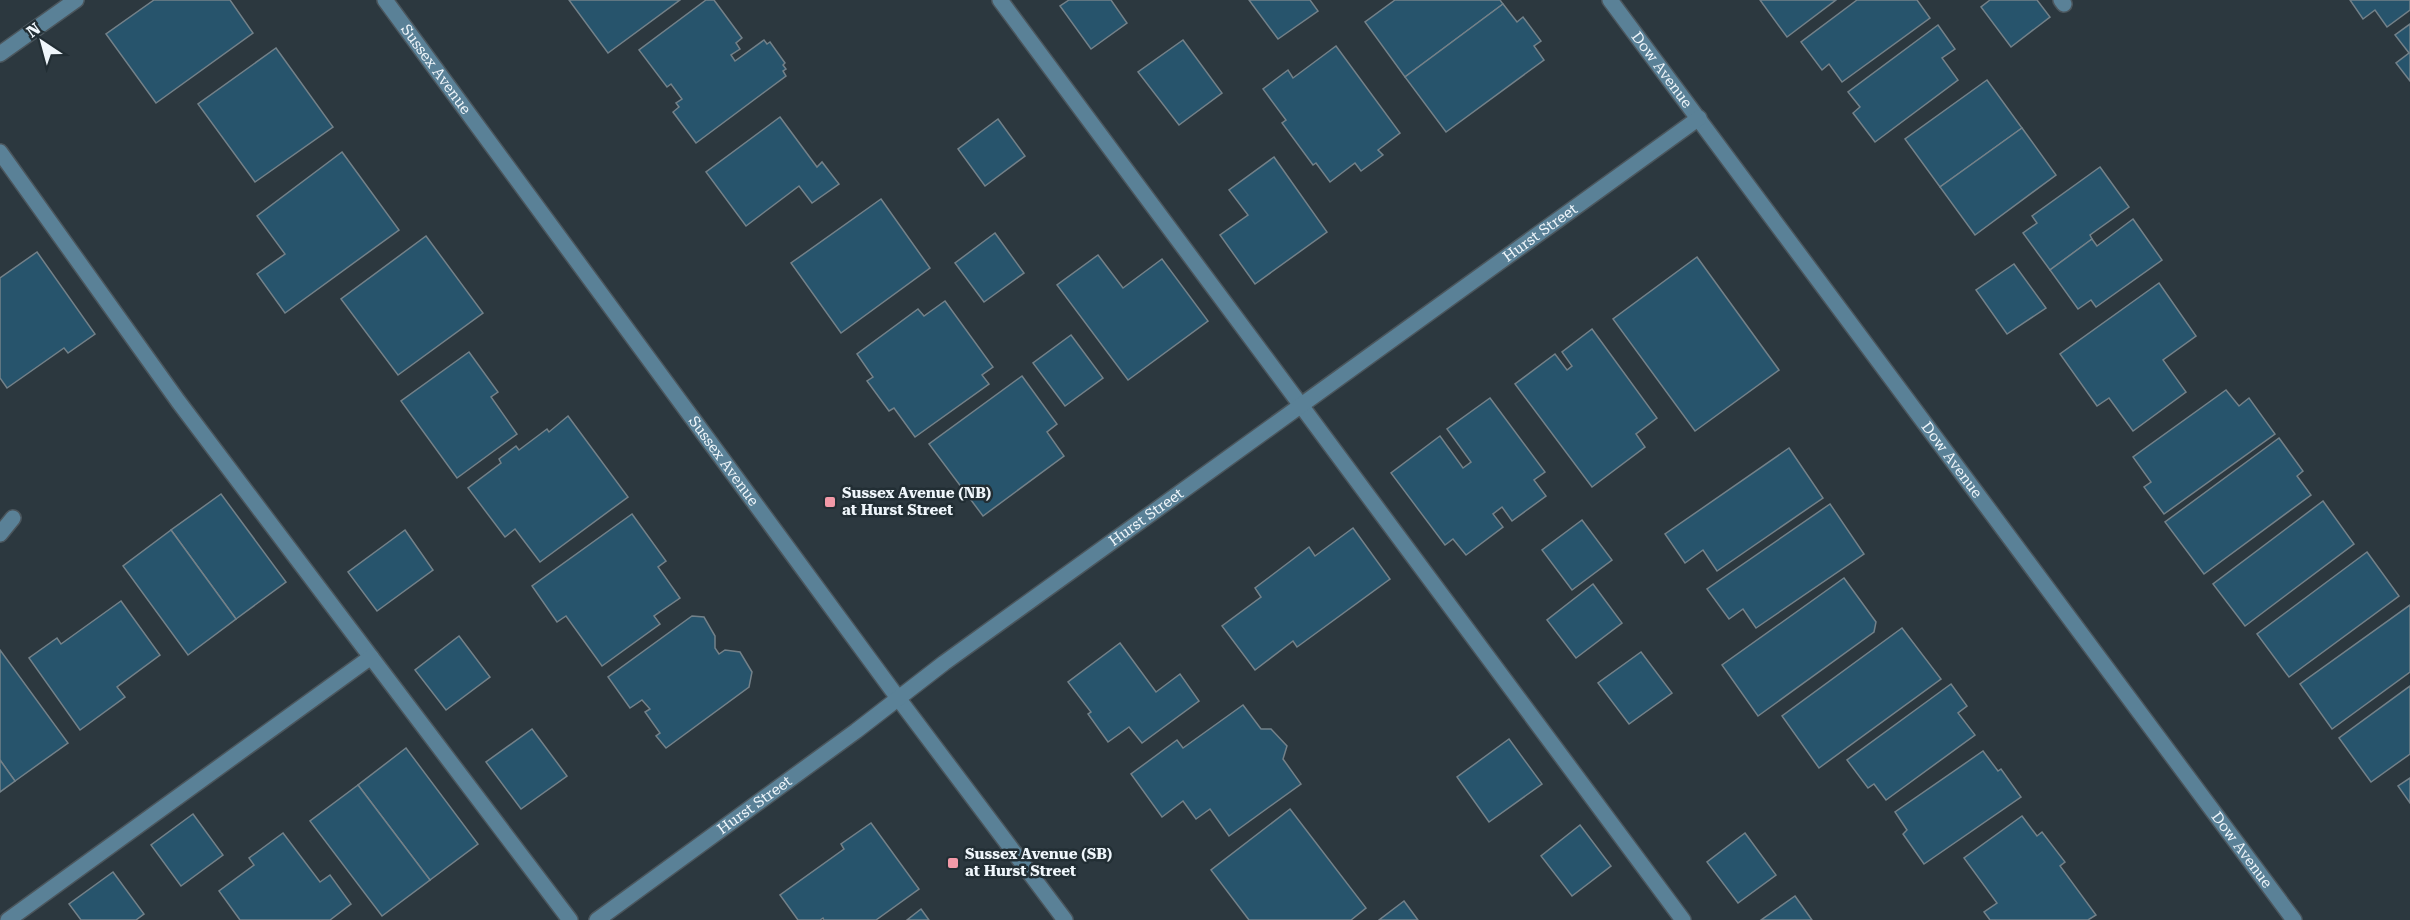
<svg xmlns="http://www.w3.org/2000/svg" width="2410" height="920" font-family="'Roboto Serif',serif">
<rect width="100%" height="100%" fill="#2c383f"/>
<g fill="#27546c" stroke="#738189" stroke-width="1.5">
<path d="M154 0H230L253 33 156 103 106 34Z"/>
<path d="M569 0H680L608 53Z"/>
<path d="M706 0H714L742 38 736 43 740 49 731 55 735 61 764 40 767 44 770 42 785 63 783 65 786 69 783 71 786 76 696 143 673 112 679 107 676 103 682 99 671 84 667 87 639 50Z"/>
<path d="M1069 0H1111L1127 23 1091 49 1060 6Z"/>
<path d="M1249 0H1310L1318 11 1278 39Z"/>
<path d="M1395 0H1500L1503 4 1405 77 1365 22Z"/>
<path d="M1760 0H1836L1787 37Z"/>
<path d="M1857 0H1917L1930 18 1842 82 1829 64 1822 70 1801 42Z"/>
<path d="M1990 0H2037L2050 17 2011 47 1981 7Z"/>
<path d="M2350 0H2410V10L2387 27 2375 10 2363 19Z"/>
<path d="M1503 4 1517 22 1523 17 1541 41 1534 46 1544 60 1446 132 1405 77Z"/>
<path d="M2410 24V81L2396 63 2409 53 2395 35Z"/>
<path d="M1938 25 1955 49 1942 58 1958 80 1875 142 1853 113 1860 107 1848 92Z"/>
<path d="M1183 40 1222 93 1179 125 1138 72Z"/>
<path d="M1336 46 1400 133 1378 150 1383 155 1361 171 1355 163 1330 182 1316 163 1313 165 1282 123 1286 120 1263 89 1288 70 1293 78Z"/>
<path d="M276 48 333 127 255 182 198 104Z"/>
<path d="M1987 80 2022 128 1940 187 1905 139Z"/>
<path d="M780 117 817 167 822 162 839 184 812 203 799 186 746 226 706 172Z"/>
<path d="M998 119 1025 156 985 186 958 149Z"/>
<path d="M2022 128 2056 175 1975 235 1940 187Z"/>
<path d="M342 152 399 230 285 313 257 274 285 254 257 216Z"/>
<path d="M1274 157 1327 232 1255 284 1220 235 1248 215 1229 190Z"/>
<path d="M2100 167 2129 207 2090 235 2092 239 2050 270 2023 233 2037 223 2032 216Z"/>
<path d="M881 199 930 268 841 333 791 263Z"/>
<path d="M2133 219 2162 260 2096 307 2091 300 2078 309 2050 270 2092 239 2097 246Z"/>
<path d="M995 233 1024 273 984 302 955 263Z"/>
<path d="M426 236 483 313 398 375 341 299Z"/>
<path d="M37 252 95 334 68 353 64 348 7 388 0 378V278Z"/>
<path d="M1098 255 1123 288 1162 259 1208 321 1128 380 1057 285Z"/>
<path d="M1697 257 1779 370 1695 431 1613 319Z"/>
<path d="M2014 264 2046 308 2007 334 1976 290Z"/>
<path d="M2159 283 2196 336 2163 360 2186 392 2133 431 2109 398 2097 406 2060 354Z"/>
<path d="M945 301 993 367 982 375 989 384 915 437 894 408 889 411 867 381 873 377 857 354 918 309 924 316Z"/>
<path d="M1592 329 1657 418 1636 434 1645 447 1592 487 1515 384 1555 354 1567 370 1572 366 1562 352Z"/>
<path d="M1071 335 1103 378 1065 406 1033 363Z"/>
<path d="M469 352 498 392 491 397 517 434 457 478 401 401Z"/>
<path d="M1022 376 1057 424 1047 432 1064 456 983 516 929 444Z"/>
<path d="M2226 390 2239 406 2249 398 2275 434 2164 514 2144 487 2151 482 2133 457Z"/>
<path d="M1490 398 1545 472 1534 480 1546 496 1512 521 1502 507 1493 514 1503 527 1466 555 1453 539 1445 545 1391 473 1440 436 1463 468 1471 462 1447 429Z"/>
<path d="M568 416 628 497 540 562 515 529 505 537 468 488 501 463 499 459 516 446 519 450 547 429 549 432Z"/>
<path d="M2279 438 2303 471 2297 476 2311 495 2204 574 2165 522Z"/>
<path d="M1789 448 1823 498 1717 571 1703 550 1685 563 1665 534Z"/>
<path d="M221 494 286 582 236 619 171 530Z"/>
<path d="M2323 501 2354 544 2245 626 2213 584Z"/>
<path d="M1830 504 1864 554 1756 628 1743 609 1729 619 1707 589Z"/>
<path d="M632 514 666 561 658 567 680 598 654 616 660 624 602 666 566 616 557 622 532 586Z"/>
<path d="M1582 520 1612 560 1572 590 1542 550Z"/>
<path d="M1353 528 1390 579 1297 647 1293 641 1255 670 1222 626 1261 597 1255 588 1309 547 1315 556Z"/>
<path d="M171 530 236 619 188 655 123 566Z"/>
<path d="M405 530 433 570 377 611 348 572Z"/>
<path d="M2367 552 2399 596 2289 677 2257 634Z"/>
<path d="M1844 578 1876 622 1874 632 1758 716 1722 665Z"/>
<path d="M1593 584 1622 623 1576 658 1547 620Z"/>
<path d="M121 601 160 655 117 687 125 697 80 730 29 658 57 638 61 644Z"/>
<path d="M2410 605V672L2332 729 2300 684Z"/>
<path d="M692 616 704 617 715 636V648L719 654 725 650 740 652 752 672 749 687 666 748 656 736 660 733 645 712 650 709 642 700 630 708 608 677Z"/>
<path d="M1902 628 1941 679 1819 768 1782 716Z"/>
<path d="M459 636 490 677 446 710 415 670Z"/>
<path d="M1120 643 1156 692 1180 674 1199 701 1142 743 1129 727 1108 742 1088 714 1091 712 1068 682Z"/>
<path d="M0 650 68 743 15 781 0 760Z"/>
<path d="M1641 652 1672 693 1629 724 1598 683Z"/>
<path d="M1951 684 1967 706 1958 713 1975 735 1886 800 1874 784 1868 788 1847 760Z"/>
<path d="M2410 686V754L2371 782 2339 738Z"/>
<path d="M1243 705 1261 729H1271L1287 746 1283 759 1301 784 1229 836 1210 809 1196 819 1183 801 1162 817 1131 774 1177 740 1183 748Z"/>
<path d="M532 729 567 776 521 809 486 762Z"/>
<path d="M1509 739 1542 784 1489 822 1457 777Z"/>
<path d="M406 748 478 844 430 880 358 785Z"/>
<path d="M1983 751 1998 771 2001 769 2021 797 1924 864 1903 834 1907 830 1895 812Z"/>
<path d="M0 760 15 781 0 792Z"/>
<path d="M2410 778V803L2398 786Z"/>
<path d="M358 785 430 880 382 916 310 821Z"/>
<path d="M1290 809 1366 908 1351 920H1249L1211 870Z"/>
<path d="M193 814 223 855 181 886 151 845Z"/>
<path d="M2022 816 2037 836 2042 832 2065 862 2060 866 2096 915 2088 920H1990L1984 912 1997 903 1964 858Z"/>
<path d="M871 823 919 889 876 920H824L823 918 820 920H798L780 895 844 849 841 844Z"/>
<path d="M1580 825 1611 866 1572 896 1541 856Z"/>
<path d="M283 833 320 882 330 875 351 904 330 920H240L219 891 254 865 249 858Z"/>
<path d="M1745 833 1776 875 1738 903 1707 862Z"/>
<path d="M113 872 144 914 136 920H81L69 904Z"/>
<path d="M1795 896 1812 920H1761Z"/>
<path d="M1404 901 1418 920H1379Z"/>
<path d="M921 909 929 920H907Z"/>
</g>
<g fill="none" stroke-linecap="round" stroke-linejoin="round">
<g stroke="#4b565d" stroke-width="18">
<g id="minor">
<path id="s1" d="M385 0 898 698 1065 920"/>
<path d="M1000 0 1683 920"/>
<path id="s2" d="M1610 0 2294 920"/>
<path d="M2061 0 2064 4"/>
<path d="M0 54 76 0"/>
<path d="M0 152 178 401 371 657"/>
<path d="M0 534 13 518"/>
<path d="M8 920 371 657 570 920"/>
<path id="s3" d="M597 920 856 731 944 663 1699 118"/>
</g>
</g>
<use href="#minor" stroke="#5a8197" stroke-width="15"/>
</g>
<g fill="#f39aa8" stroke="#222e34" stroke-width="2">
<rect x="824" y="496" width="12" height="12" rx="3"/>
<rect x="947" y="857" width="12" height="12" rx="3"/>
</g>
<g text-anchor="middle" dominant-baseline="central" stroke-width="5" stroke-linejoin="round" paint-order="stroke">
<g font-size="15" fill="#eff6fb" stroke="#222e34">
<text stroke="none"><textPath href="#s1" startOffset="86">Sussex Avenue</textPath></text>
<text stroke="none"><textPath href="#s2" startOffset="87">Dow Avenue</textPath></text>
<text stroke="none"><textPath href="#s3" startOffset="1167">Hurst Street</textPath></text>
<text stroke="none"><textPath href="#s2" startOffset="573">Dow Avenue</textPath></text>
<text stroke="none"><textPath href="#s1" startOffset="572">Sussex Avenue</textPath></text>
<text stroke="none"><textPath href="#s3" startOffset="681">Hurst Street</textPath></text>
<text stroke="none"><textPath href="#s3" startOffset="195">Hurst Street</textPath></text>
<text stroke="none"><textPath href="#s2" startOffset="1059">Dow Avenue</textPath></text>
</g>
<g font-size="15" font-weight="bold" fill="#eff6fb" stroke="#222e34" text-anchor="start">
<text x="842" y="493">Sussex Avenue (NB)<tspan x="842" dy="17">at Hurst Street</tspan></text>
<text x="965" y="854">Sussex Avenue (SB)<tspan x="965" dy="17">at Hurst Street</tspan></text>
</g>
</g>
<g transform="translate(42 42) rotate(324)" stroke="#222e34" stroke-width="4.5" paint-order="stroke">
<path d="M0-4.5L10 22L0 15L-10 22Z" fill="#eff6fb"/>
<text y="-9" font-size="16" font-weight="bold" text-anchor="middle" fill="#eff6fb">N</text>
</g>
</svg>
